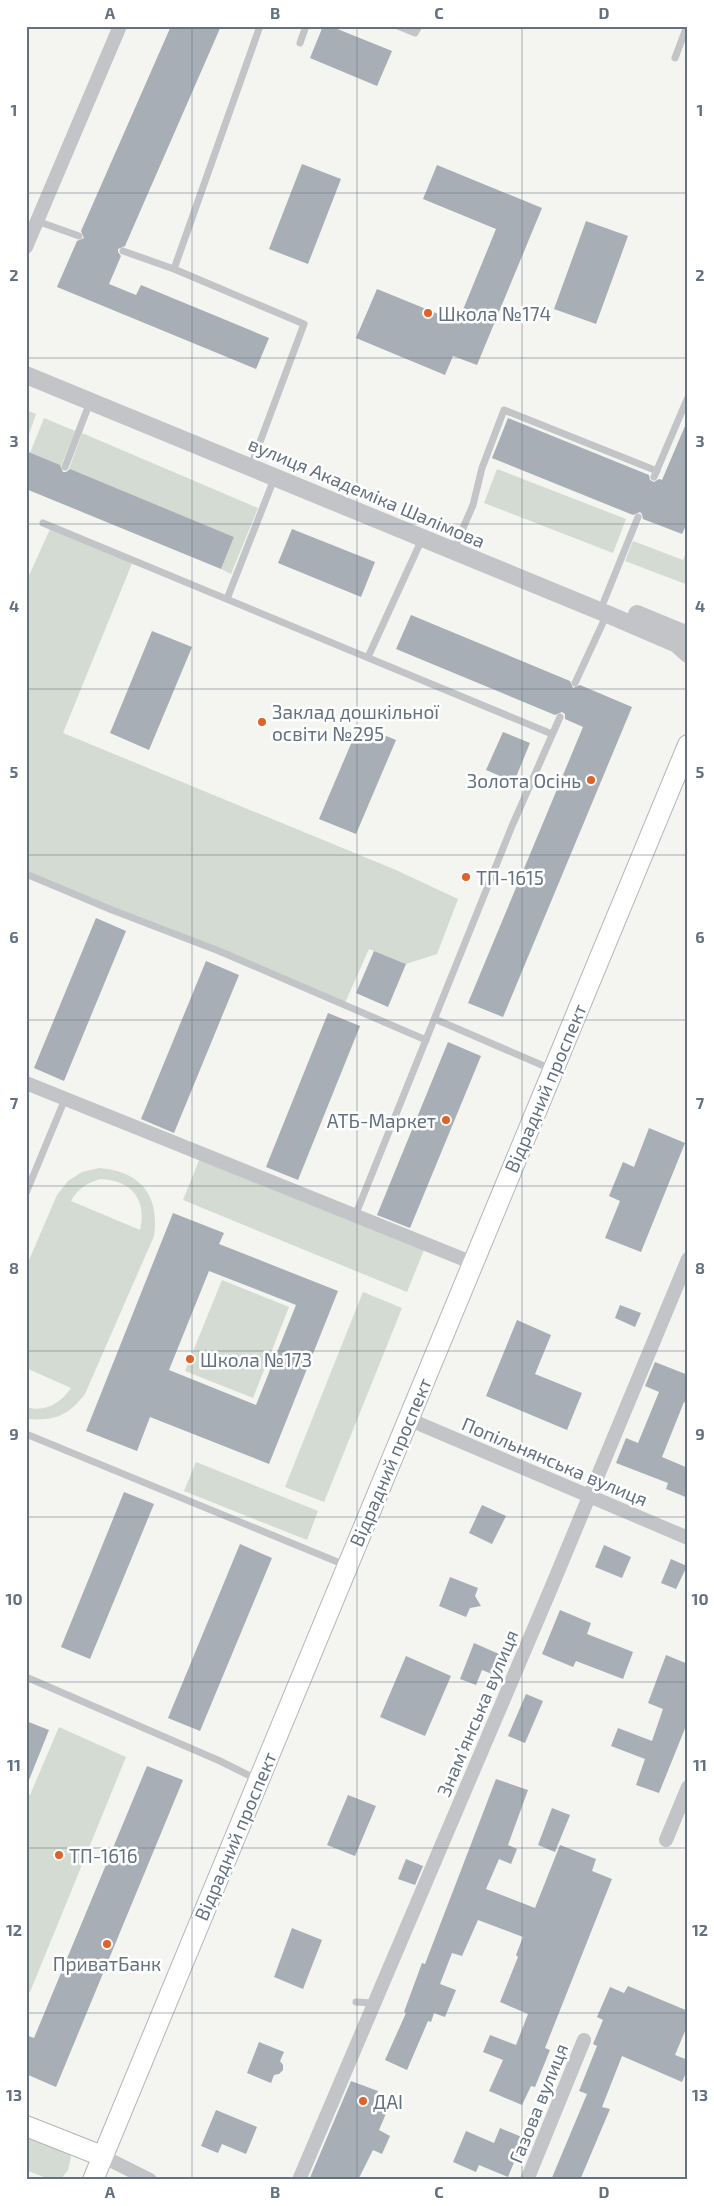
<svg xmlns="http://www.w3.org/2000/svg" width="714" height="2206" font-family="'Exo 2',sans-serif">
<rect width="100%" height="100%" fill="#f4f4f0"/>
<g fill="#d4dbd2" fill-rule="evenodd">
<path d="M26 410 36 414 26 443Z"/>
<path d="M44 418 75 431 61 466 30 453Z"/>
<path d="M82 433 258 508 231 574 221 569 234 537 69 469Z"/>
<path d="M497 469 626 519 613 553 484 503Z"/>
<path d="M51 527 133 561 63 733 396 870 458 899 437 954 406 964 369 949 344 1005 26 873V582Z"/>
<path d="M633 541 683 560 688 548V585L625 561Z"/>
<path d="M200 1158 424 1250 407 1292 183 1200Z"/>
<path d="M99 1168C140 1171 160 1195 154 1236L85 1394C68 1416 55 1421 27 1419L26 1407C45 1413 61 1403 71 1388L26 1368V1267L57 1195 68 1181 82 1172ZM101 1179C132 1181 147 1199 140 1230L71 1201C78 1188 87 1183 101 1179Z"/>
<path d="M222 1280 289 1307 253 1398 185 1371Z"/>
<path d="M363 1292 402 1308 324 1502 285 1487Z"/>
<path d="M196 1462 318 1511 307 1540 184 1491Z"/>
<path d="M59 1727 126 1757 30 1992 26 1991V1794L30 1795Z"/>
<path d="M26 2132 66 2148 71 2157 68 2170 61 2179 51 2180 26 2170Z"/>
</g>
<g fill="#a8aeb5" fill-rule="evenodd">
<path d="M171 26H221L125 246 118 249V252L121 256 109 284 136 295 141 285 269 338 256 369 57 287 77 241 84 238 81 231Z"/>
<path d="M323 26H330L392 51 377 86 310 58Z"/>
<path d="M302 164 341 179 308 264 269 249Z"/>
<path d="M437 165 542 208 477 365 453 356 445 375 356 338 377 289 458 322 496 229 423 199Z"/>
<path d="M586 221 628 236 596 324 554 309Z"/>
<path d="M508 418 649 475 650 480 654 482 659 479 662 480 688 419V521L682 534 643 519 642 514 640 512 633 515 492 458Z"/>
<path d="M26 451 60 465 63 472H66L70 469 234 537 221 569 26 489Z"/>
<path d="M292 529 375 562 361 597 278 563Z"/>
<path d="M411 615 570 681 573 688 580 685 632 707 503 1017 468 1003 583 727 565 719V714L562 712 555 715 396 649Z"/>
<path d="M152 631 192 647 149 750 110 733Z"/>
<path d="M359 725 396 740 356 834 319 819Z"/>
<path d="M503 732 530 743 514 782 486 770Z"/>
<path d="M96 918 126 931 64 1081 34 1068Z"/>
<path d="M374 951 406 964 388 1007 356 993Z"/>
<path d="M206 961 239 975 174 1133 141 1119Z"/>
<path d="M328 1013 360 1026 298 1180 266 1167Z"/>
<path d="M448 1042 481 1056 410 1228 377 1215Z"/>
<path d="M649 1128 685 1143 641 1252 605 1238 620 1201 609 1196 623 1162 634 1167Z"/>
<path d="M173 1213 224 1233 219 1244 338 1291 269 1464 150 1417 137 1451 86 1431ZM209 1271 296 1305 256 1405 169 1370Z"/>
<path d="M620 1305 641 1313 635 1327 615 1318Z"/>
<path d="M517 1320 551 1335 535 1374 582 1393 567 1430 486 1396Z"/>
<path d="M655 1362 688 1375V1403L684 1402 662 1457 688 1468V1498L666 1489 668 1483 616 1463 626 1438 638 1443 659 1392 645 1386Z"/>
<path d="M124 1492 154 1504 90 1659 61 1647Z"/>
<path d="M482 1505 506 1516 492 1544 469 1533Z"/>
<path d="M240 1544 272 1558 200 1731 168 1718Z"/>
<path d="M604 1545 631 1557 622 1578 595 1567Z"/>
<path d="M671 1559 687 1566 676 1589 661 1583Z"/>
<path d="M450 1577 478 1588 475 1596 481 1606 470 1608 466 1617 439 1606Z"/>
<path d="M560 1610 591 1623 587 1634 633 1652 623 1679 576 1661 573 1667 542 1654Z"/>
<path d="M474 1643 508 1658 500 1677 482 1670 476 1685 460 1679Z"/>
<path d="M666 1655 688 1664V1721L659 1793 636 1785 645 1759 611 1746 618 1728 652 1741 663 1709 648 1703Z"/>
<path d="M406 1656 451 1676 425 1736 380 1717Z"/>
<path d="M526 1694 543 1701 525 1743 508 1736Z"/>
<path d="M26 1721 49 1730 27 1785H26Z"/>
<path d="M147 1766 183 1780 56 2087 26 2074V2035L34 2038Z"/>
<path d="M496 1779 528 1790 508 1845 517 1849 511 1864 499 1859 486 1889 535 1908 560 1845 596 1859 592 1871 612 1879 545 2048 550 2050 535 2087 531 2086 522 2105 489 2091 503 2060 483 2052 490 2035 516 2045 528 2014 500 2002 518 1957 516 1955 523 1937 478 1920 462 1956 452 1953 440 1984 456 1990 445 2017 434 2013 431 2022 428 2021 407 2070 385 2060 406 2013 404 2012 422 1963 425 1964Z"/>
<path d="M348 1795 376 1806 355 1856 327 1845Z"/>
<path d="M552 1808 570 1815 555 1852 538 1845Z"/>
<path d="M406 1859 423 1866 415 1885 398 1879Z"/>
<path d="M292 1928 322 1940 303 1989 274 1977Z"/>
<path d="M628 1986 688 2011V2024L675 2055 688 2060V2068L682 2082 622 2056 602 2107 610 2109 580 2180H551L587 2094 579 2091 597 2046 593 2044 603 2020 597 2017 610 1987 624 1993Z"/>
<path d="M259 2042 284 2052 280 2061 283 2065V2070L279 2074 274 2075 271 2083 247 2073Z"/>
<path d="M351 2081 378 2091 375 2098 390 2104 379 2130 390 2136 382 2154 373 2150 358 2180H309Z"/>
<path d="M216 2110 257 2127 246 2154 222 2144 218 2153 201 2146Z"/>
<path d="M500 2128 524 2138 508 2177 479 2165 476 2172 453 2162 466 2131 494 2143Z"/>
</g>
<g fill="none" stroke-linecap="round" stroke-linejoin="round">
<g stroke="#b2b6bb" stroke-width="22">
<g id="secondary">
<path d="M26 2126 102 2156"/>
<path d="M93 2180 688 745"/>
</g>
</g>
<g stroke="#c2c4c8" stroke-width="7">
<path d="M398 26 415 33 419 26"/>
<path d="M300 43 306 26"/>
<path d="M675 58 687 26"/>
<path d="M37 221 79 236"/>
<path d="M123 251 174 269 304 324 254 458"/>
<path d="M174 269 260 26"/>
<path d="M65 467 90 402"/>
<path d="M654 477 688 397"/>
<path d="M43 523 552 734"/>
<path d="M457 542 473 505 482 468 504 410 657 471"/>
<path d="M227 599 274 479"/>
<path d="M604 601 638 517"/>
<path d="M368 657 422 539"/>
<path d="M575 683 607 614"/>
<path d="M26 874 112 910 219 951 426 1040"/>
<path d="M435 1019 551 1069"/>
<path d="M26 1193 65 1099"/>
<path d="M355 1216 512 826 560 717"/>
<path d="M26 1434 345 1565"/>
<path d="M26 1677 220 1761 258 1780"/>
<path d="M356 2002 373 2003"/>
</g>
<g stroke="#c2c4c8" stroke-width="14">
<path d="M26 247 120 26"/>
<path d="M26 1083 473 1263"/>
<path d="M408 1419 688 1538"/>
<path d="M666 1840 688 1787"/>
<path d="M102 2156 150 2180"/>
<path d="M299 2180 549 1593 688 1259"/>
<path d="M527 2180 584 2040"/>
</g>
<g stroke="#c2c4c8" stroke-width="18">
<path d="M26 375 607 614 677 644 688 654"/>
<path d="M637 614 683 633 688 632"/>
</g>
<use href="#secondary" stroke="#fff" stroke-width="20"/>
</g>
<path fill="none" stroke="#647181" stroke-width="1" stroke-opacity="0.55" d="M192 26V2180M357 26V2180M522 26V2180M26 193H688M26 358H688M26 524H688M26 689H688M26 855H688M26 1020H688M26 1186H688M26 1351H688M26 1517H688M26 1682H688M26 1848H688M26 2013H688"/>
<g fill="#df6226" stroke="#fff" stroke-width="2">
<circle cx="428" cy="313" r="5"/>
<circle cx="262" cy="722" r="5"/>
<circle cx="591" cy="780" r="5"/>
<circle cx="466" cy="877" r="5"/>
<circle cx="446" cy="1120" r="5"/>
<circle cx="190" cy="1359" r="5"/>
<circle cx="59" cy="1855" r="5"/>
<circle cx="107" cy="1944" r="5"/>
<circle cx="363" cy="2101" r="5"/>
</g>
<g text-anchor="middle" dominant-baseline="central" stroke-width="5" stroke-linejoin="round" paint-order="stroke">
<g font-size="19" fill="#647181" stroke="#fff" text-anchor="start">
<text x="438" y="313">Школа №174</text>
<text x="272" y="711">Заклад дошкільної<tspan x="272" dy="22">освіти №295</tspan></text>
<text x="581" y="780" text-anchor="end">Золота Осінь</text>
<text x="476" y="877">ТП-1615</text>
<text x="436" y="1120" text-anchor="end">АТБ-Маркет</text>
<text x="200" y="1359">Школа №173</text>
<text x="69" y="1855">ТП-1616</text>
<text x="107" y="1963" text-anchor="middle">ПриватБанк</text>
<text x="373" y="2101">ДАІ</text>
</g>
<g font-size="19" fill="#647181" stroke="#fff">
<text transform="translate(367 492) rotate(23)">вулиця Академіка Шалімова</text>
<text transform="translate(545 1088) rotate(-67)">Відрадний проспект</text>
<text transform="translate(555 1461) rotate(23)">Попільнянська вулиця</text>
<text transform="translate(390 1462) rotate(-67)">Відрадний проспект</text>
<text transform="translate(477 1713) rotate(-67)">Знамʼянська вулиця</text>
<text transform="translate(235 1836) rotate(-67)">Відрадний проспект</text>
<text transform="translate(538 2103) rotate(-68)">Газова вулиця</text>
</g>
</g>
<rect width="714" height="2206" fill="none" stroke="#ffffff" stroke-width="55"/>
<rect x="28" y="28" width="658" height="2150" fill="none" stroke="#647181" stroke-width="2"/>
<g font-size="16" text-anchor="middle" font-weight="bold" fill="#647181">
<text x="110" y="19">A</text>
<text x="275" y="19">B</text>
<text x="439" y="19">C</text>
<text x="604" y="19">D</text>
<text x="14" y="116">1</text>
<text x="700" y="116">1</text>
<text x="14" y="281">2</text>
<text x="700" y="281">2</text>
<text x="14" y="447">3</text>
<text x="700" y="447">3</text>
<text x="14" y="612">4</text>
<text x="700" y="612">4</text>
<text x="14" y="778">5</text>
<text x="700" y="778">5</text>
<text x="14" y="943">6</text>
<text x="700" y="943">6</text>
<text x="14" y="1109">7</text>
<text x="700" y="1109">7</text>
<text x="14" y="1274">8</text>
<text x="700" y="1274">8</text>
<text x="14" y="1440">9</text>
<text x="700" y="1440">9</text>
<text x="14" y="1605">10</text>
<text x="700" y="1605">10</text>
<text x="14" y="1771">11</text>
<text x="700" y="1771">11</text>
<text x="14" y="1936">12</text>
<text x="700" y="1936">12</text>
<text x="14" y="2101">13</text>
<text x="700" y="2101">13</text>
<text x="110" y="2198">A</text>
<text x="275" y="2198">B</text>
<text x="439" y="2198">C</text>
<text x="604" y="2198">D</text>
</g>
</svg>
